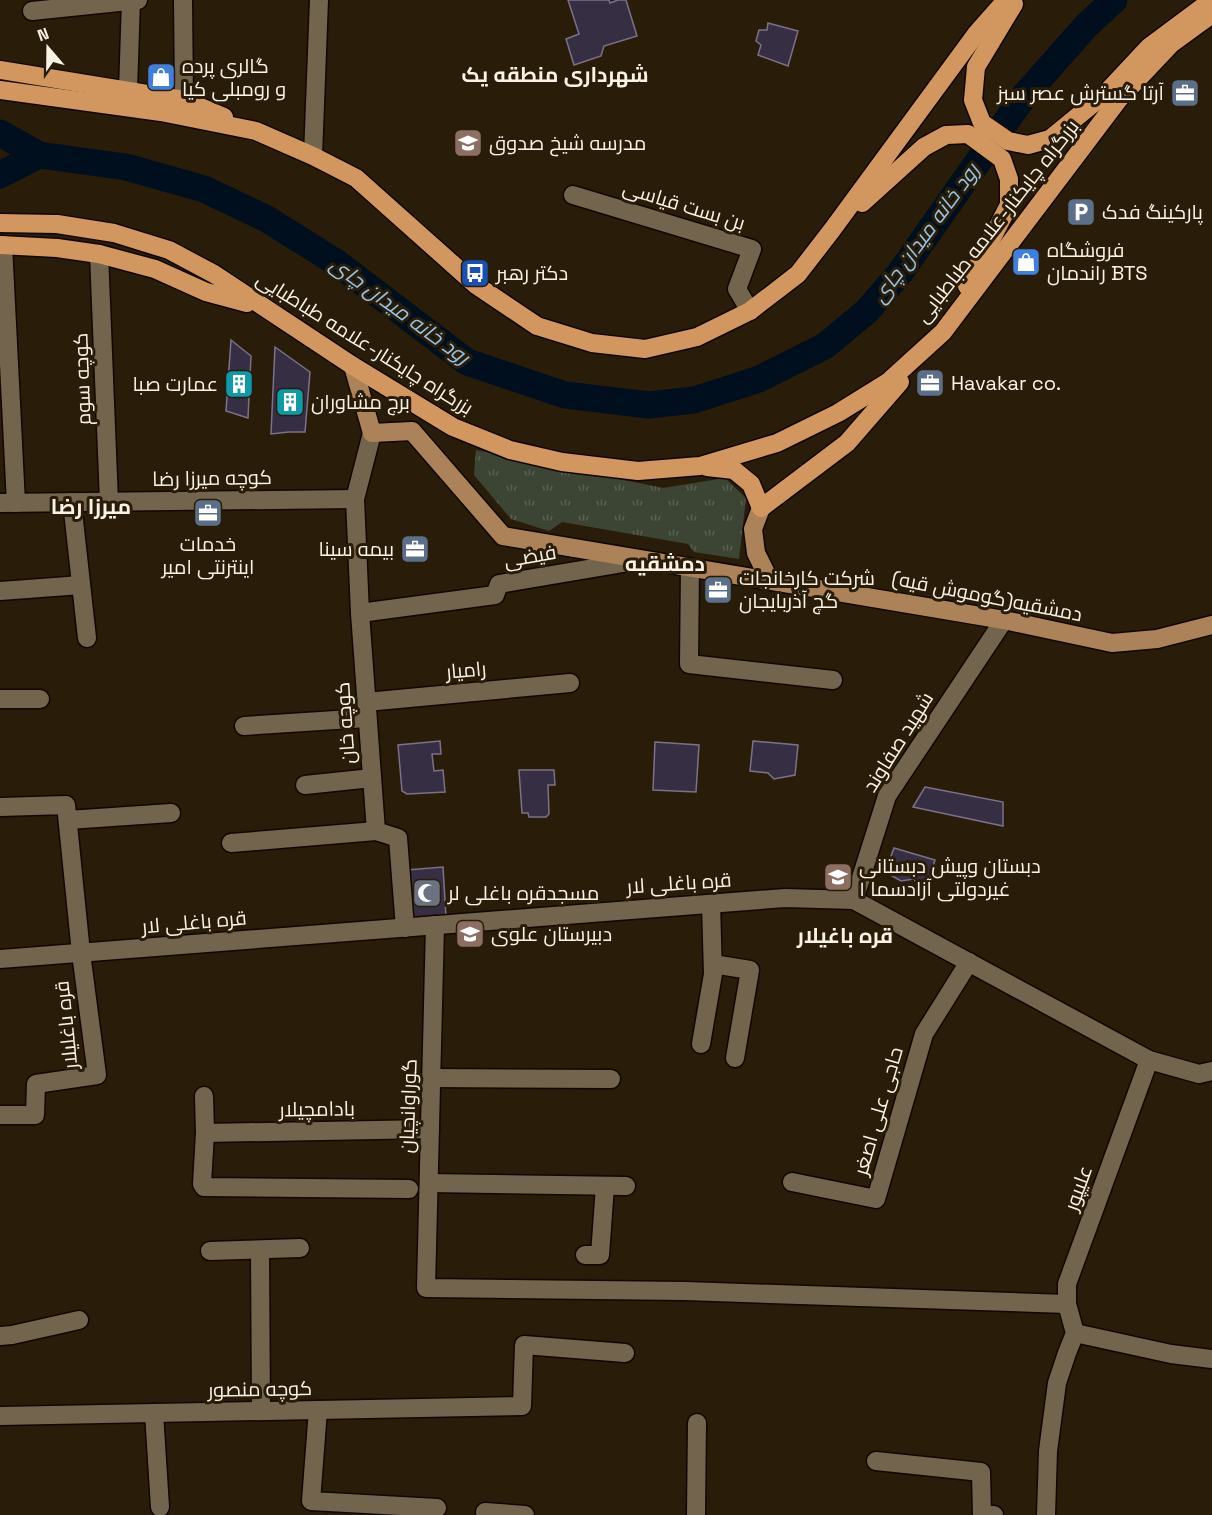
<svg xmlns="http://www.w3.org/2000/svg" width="1212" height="1515" font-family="'Space Grotesk',Cairo,sans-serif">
<defs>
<pattern id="park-tufts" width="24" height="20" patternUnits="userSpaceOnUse" patternTransform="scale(1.5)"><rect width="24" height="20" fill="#3c4533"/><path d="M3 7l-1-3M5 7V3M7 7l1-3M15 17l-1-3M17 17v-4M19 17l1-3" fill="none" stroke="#596051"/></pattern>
</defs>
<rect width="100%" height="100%" fill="#291d09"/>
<path fill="url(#park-tufts)" d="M476 450 663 488 725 478 746 498 739 559 694 552 688 544 562 522 549 531 511 519 474 475Z"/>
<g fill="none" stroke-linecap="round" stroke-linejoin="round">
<g stroke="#000f1e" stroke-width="27">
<path d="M0 133 39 155"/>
<path d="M0 175 39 155 126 167 204 189 267 219 337 263 467 362 565 395 649 405 694 400 759 379 825 346 867 311 900 273 1024 96 1087 25 1114 0"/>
</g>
</g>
<g fill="#362e43" stroke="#7b728a" stroke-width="1.5">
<path d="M568 0H609L610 3 618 0H626L637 36 604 46 601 56 574 65 566 39 579 34Z"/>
<path d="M768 23 798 31 788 66 758 55 761 45 756 41 759 30H767Z"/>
<path d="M231 340 251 356 248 418 226 411Z"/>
<path d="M275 347 310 372 305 432H289L271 434Z"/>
<path d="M440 741 441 754H432L434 771 443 770 445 792 407 794 402 791 398 745Z"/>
<path d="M753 741 798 745 795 775 774 779 768 773 750 771Z"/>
<path d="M655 742 699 745 696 792 653 790Z"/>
<path d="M519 770H554L555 785H548L549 814 546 817H529L528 813H522Z"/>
<path d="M925 787 1003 802V826L913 807Z"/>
<path d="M894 848 935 860 928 883 923 884 916 882 914 879 901 881 885 872Z"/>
<path d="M443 867 446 917 411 920 407 870Z"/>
</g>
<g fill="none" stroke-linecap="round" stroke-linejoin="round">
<g stroke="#120700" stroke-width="21">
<g id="minor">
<path d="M183 0 184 100"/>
<path d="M32 11 138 0"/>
<path d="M128 91 131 0"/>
<path d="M313 156 319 0"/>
<path d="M573 195 752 249 737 289 750 311"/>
<path d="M3 245 16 503"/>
<path d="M99 254 109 502"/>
<path d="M372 433 355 499 360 613 376 831 398 838 405 928"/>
<path d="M72 502 87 638"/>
<path d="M0 503 355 499"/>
<path d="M690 568 689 664 833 680"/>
<path d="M0 591 81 585"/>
<path d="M360 613 495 595 499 584 641 560"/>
<path d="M0 699H40"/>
<path d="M366 702 570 683"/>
<path d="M244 726 367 718"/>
<path d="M305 785 372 778"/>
<path d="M0 807 66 805 81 953 97 1075 36 1084 35 1115H0"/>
<path d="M68 820 171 813"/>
<path d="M231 843 376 831"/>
<path d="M854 900 887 796 1004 620"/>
<path d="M435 925 426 1288 685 1291 1067 1304"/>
<path d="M0 959 785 898 854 900 1149 1060 1199 1074 1212 1071"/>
<path d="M713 964 750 970 735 1058"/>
<path d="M701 1044 713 974 711 904"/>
<path d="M431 1078 611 1079"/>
<path d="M204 1096 205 1133 202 1184 204 1187 409 1189"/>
<path d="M205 1133 430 1129"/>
<path d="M792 1182 876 1199 924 1034 969 962"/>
<path d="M429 1183 626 1186"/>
<path d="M260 1250 261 1411"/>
<path d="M210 1251 300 1248"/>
<path d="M585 1255H600L605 1186"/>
<path d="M1075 1333 1171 1354 1212 1359"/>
<path d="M0 1336 12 1335 79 1320"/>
<path d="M318 1410 311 1501 437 1508"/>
<path d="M154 1413 160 1507"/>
<path d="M0 1416 522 1406 524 1345 625 1353"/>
<path d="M876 1461 981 1472 982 1515H994"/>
<path d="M485 1512 525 1515"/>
<path d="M696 1515 697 1423"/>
<path d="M1046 1515 1048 1451 1057 1383 1067 1353 1075 1333 1067 1304V1284L1149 1060"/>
</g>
</g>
<g stroke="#120700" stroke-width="21">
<g id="major">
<path d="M353 366 372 433 412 431 503 536 1004 620 1112 643 1157 639 1212 625"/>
<path d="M761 508 753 529 756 553 770 581"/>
</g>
</g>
<g stroke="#120700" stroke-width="21">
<g id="highway">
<path d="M1014 4 976 67 973 100 982 123 1008 141 1028 145 1050 139 1106 93 1149 47 1212 0"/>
<path d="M0 70 184 100 224 117"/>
<path d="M0 90 161 112 256 131 313 156 356 178 476 285 537 326 592 343 645 349 697 337 750 311 798 274 832 230 976 34 1006 0"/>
<path d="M862 203 924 147 946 135 968 134 1002 159 1009 179V205L967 286"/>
<path d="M0 223 57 224 114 233 169 250 214 274 353 366 453 427 510 450 562 462 638 471 700 466 777 443 838 413 888 382 943 332 1119 99 1171 44 1212 14"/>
<path d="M0 245 57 248 99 254 155 269 206 292 247 303"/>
<path d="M707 467 734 470 751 484 761 508 847 443 900 382"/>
</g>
</g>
<use href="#minor" stroke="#73644e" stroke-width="18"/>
<use href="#major" stroke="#ac8358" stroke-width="18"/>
<use href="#highway" stroke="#d2975f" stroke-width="18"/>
</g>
<defs>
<g id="shop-square" transform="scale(1.5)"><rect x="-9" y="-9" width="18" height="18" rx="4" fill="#3f7fe0" stroke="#291d09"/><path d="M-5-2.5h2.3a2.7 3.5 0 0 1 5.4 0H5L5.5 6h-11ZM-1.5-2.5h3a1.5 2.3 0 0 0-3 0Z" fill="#fff"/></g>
<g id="office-square" transform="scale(1.5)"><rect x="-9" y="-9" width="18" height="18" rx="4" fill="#5c6f8a" stroke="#291d09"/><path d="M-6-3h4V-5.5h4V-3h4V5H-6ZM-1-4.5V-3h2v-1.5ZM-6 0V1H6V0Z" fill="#fff"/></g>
<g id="school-square" transform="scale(1.5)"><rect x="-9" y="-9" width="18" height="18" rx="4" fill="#8d6e63" stroke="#291d09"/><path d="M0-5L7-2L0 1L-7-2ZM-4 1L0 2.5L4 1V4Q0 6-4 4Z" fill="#fff"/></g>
<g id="parking-square" transform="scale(1.5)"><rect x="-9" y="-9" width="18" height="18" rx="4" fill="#5c6f8a" stroke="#291d09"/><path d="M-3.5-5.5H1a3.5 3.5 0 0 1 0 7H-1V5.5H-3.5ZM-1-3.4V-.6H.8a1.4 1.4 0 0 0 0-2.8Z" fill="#fff"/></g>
<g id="bus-square" transform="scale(1.5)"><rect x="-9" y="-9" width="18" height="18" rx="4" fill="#1a4fb4" stroke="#291d09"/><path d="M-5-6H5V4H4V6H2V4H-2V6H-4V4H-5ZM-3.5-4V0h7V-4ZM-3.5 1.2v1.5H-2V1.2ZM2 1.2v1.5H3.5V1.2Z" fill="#fff"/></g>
<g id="building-square" transform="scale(1.5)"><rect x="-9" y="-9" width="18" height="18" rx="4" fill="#0f9aa8" stroke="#291d09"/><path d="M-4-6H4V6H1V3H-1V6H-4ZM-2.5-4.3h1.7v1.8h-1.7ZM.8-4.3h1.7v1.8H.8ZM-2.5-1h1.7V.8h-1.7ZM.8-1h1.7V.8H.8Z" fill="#fff"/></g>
<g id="mosque-square" transform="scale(1.5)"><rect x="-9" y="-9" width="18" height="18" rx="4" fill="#6b7280" stroke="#291d09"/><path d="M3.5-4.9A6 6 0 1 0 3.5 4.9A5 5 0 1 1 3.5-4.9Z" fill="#fff"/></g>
</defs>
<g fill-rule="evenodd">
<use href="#shop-square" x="161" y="77"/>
<use href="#office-square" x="1185" y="93"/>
<use href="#school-square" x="468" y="143"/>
<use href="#parking-square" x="1081" y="212"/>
<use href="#shop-square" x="1026" y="262"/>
<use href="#bus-square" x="475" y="273"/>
<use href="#office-square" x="930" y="383"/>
<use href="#building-square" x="239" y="384"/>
<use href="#building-square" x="290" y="402"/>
<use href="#office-square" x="208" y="513"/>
<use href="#office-square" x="415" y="549"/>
<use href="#office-square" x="718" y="590"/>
<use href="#school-square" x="838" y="877"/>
<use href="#mosque-square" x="427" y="893"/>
<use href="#school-square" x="470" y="934"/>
</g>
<g text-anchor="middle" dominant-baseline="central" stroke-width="6" stroke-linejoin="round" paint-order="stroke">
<g font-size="20" fill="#fbf2e6" stroke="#291d09" text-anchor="start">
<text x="182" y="66">گالری پرده<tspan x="182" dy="23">و رومبلی کیا</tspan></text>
<text x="1164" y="93" text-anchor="end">آرتا گسترش عصر سبز</text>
<text x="489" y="143">مدرسه شیخ صدوق</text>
<text x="1102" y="212">پارکینگ فدک</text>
<text x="1047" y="250">فروشگاه<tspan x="1047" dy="23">راندمان BTS</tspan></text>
<text x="496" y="273">دکتر رهبر</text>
<text x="951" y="383">Havakar co.</text>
<text x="218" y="384" text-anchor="end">عمارت صبا</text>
<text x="311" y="402">برج مشاوران</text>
<text x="208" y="544" text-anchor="middle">خدمات<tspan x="208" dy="23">اینترنتی امیر</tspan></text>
<text x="394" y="549" text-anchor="end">بیمه سینا</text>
<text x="739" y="578">شرکت کارخانجات<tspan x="739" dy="23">گچ آذربایجان</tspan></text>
<text x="859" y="866">دبستان وپیش دبستانی<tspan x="859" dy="23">غیردولتی آزادسما ۱</tspan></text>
<text x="448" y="893">مسجدقره باغلی لر</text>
<text x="491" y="934">دبیرستان علوی</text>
</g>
<g font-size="20" fill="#fbf2e6" stroke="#291d09">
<text transform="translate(684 205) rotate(17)">بن بست قیاسی</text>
<text transform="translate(997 221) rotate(-52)">بزرگراه چایکنار-علامه طباطبایی</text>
<text transform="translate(365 343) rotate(32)">بزرگراه چایکنار-علامه طباطبایی</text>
<text transform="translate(82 379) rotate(-92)">کوچه سوم</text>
<text transform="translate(212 478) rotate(-1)">کوچه میرزا رضا</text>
<text transform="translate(530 556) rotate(-10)">فیضی</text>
<text transform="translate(987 596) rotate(11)">دمشقیه(گوموش قیه)</text>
<text transform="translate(466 670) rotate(-5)">رامیار</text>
<text transform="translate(345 723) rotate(-94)">کوچه خان</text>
<text transform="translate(898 742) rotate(-58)">شهید صفاوند</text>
<text transform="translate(679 883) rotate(-4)">قره باغلی لار</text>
<text transform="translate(194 922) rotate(-5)">قره باغلی لار</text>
<text transform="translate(66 1025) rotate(-96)">قره باغلیلار</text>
<text transform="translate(408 1106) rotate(-88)">گوراوانچیان</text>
<text transform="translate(317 1109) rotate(-1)">بادامچیلار</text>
<text transform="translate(878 1111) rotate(-74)">حاجی علی اصغر</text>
<text transform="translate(1078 1188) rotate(-70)">علیپور</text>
<text transform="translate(260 1389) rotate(-1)">کوچه منصور</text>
</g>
<g font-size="21" font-weight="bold" fill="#fbf2e6" stroke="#291d09">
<text x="555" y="74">شهرداری منطقه یک</text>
<text x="91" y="506">میرزا رضا</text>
<text x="665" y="563">دمشقیه</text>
<text x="845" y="935">قره باغیلار</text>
</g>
<g font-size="21" font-style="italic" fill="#97c4e9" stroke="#291d09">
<text transform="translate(925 233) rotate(-54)">رود خانه میدان چای</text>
<text transform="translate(400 310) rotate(36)">رود خانه میدان چای</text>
</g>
</g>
<g transform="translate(48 48) rotate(340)" stroke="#291d09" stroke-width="4.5" paint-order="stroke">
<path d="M0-4.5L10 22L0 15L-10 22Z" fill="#fbf2e6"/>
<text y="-9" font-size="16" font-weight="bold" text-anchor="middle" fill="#fbf2e6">N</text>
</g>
</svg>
